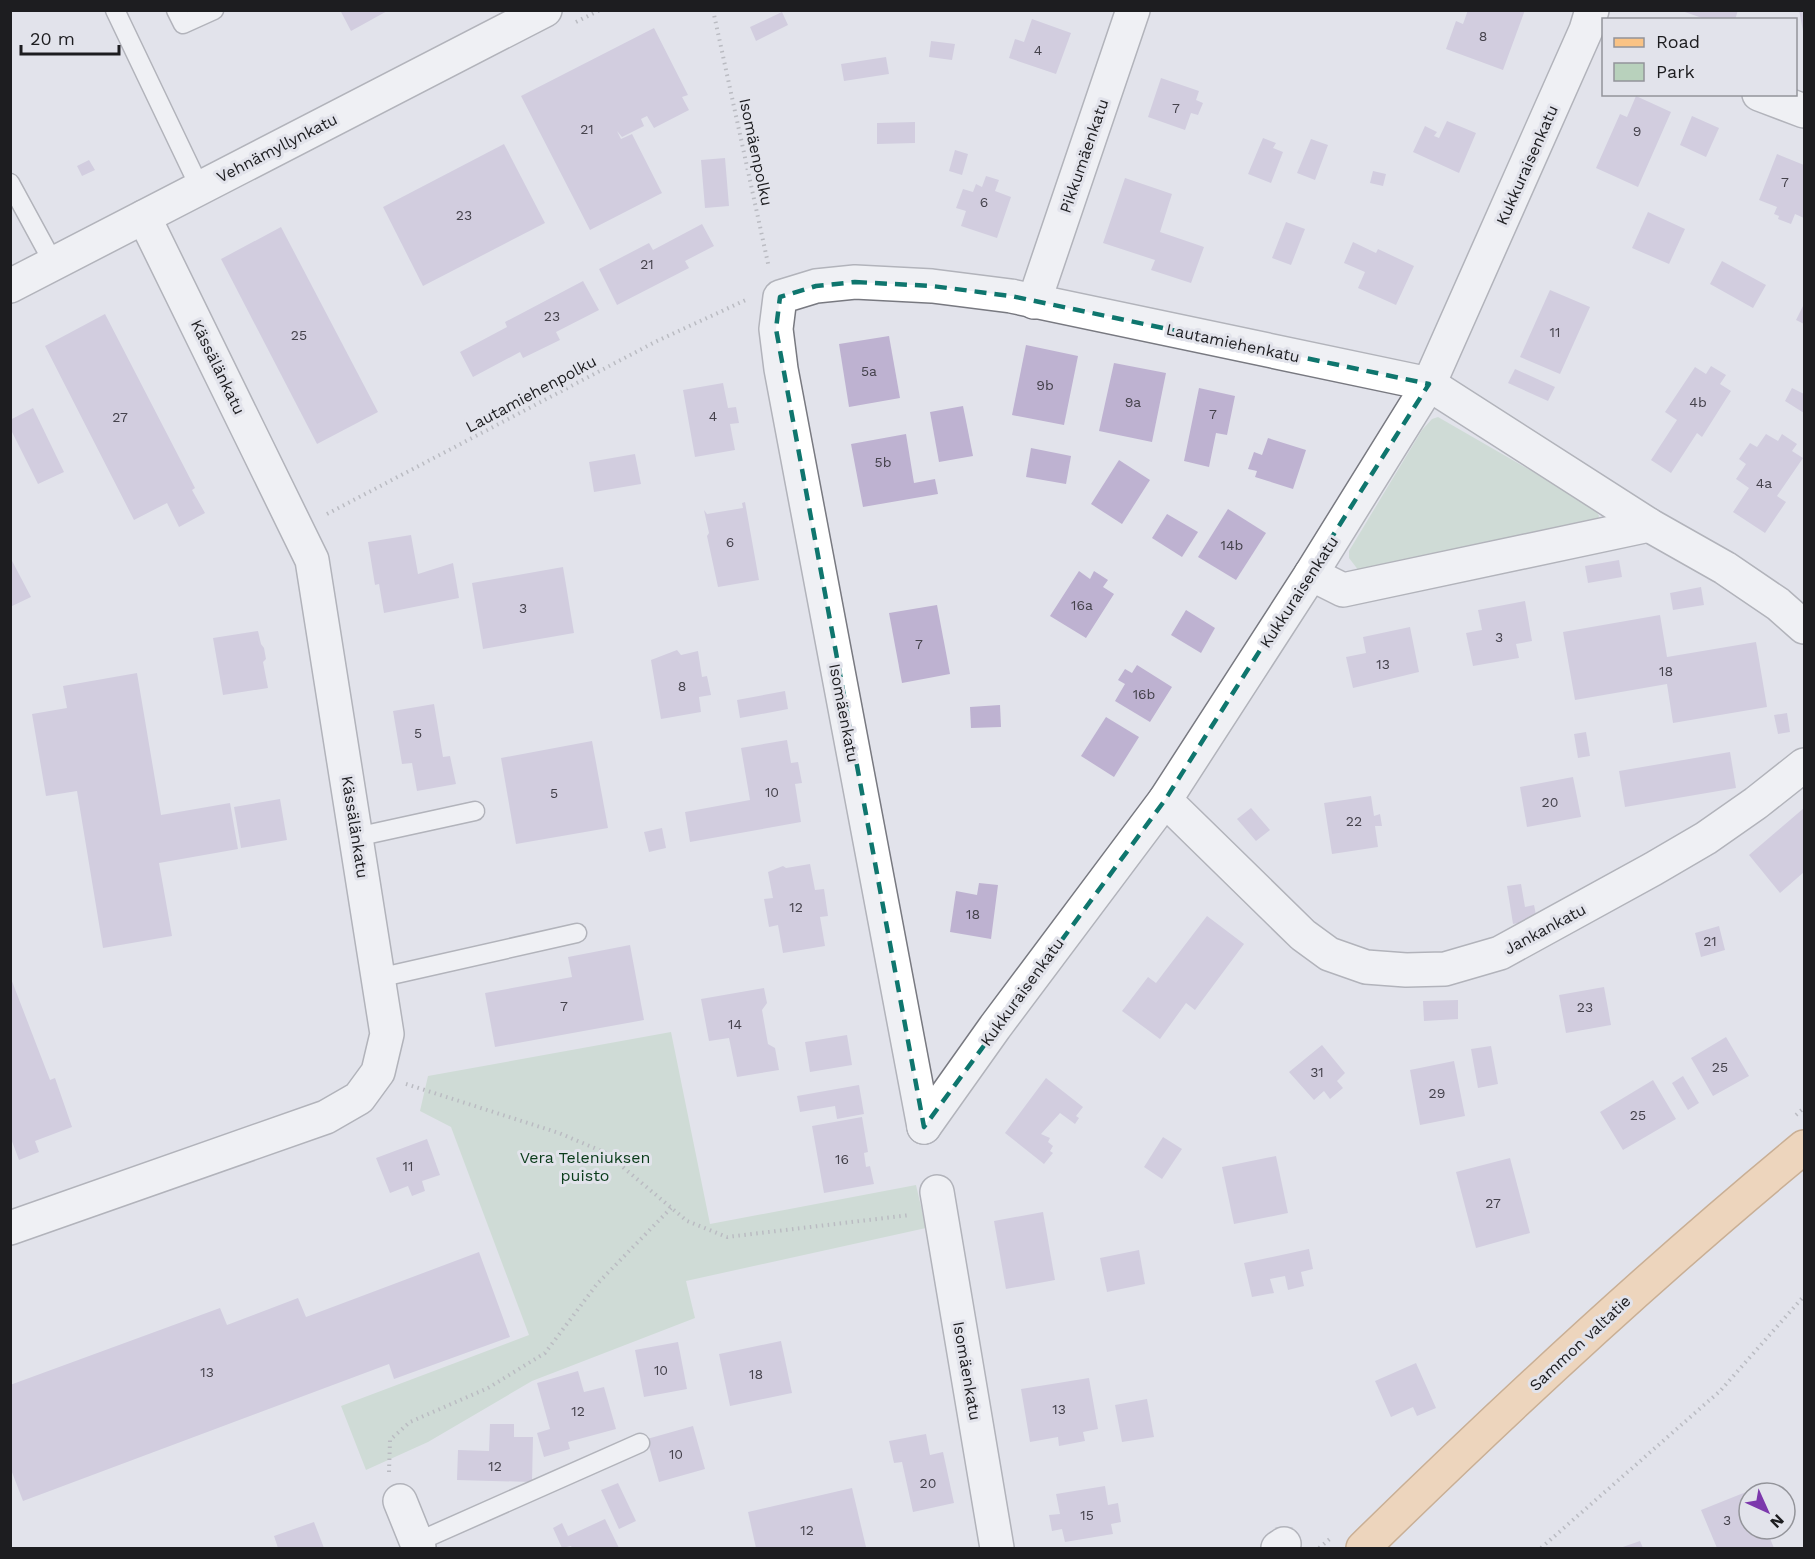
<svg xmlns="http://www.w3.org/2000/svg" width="1815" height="1559" font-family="'Work Sans',sans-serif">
<rect width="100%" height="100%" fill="#e2e3eb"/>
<g fill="#b8d1bc">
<path d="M1438 417 1594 507 1599 516 1597 522 1359 571 1349 558V551L1422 430 1432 419Z"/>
<path d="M671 1032 710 1224 916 1185 926 1228 686 1281 695 1318 532 1381 428 1442 366 1470 341 1406 529 1335 451 1127 420 1111 428 1076Z"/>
</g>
<g fill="#beb2d1">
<path d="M340 10H389L351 31Z"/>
<path d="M1468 10H1525L1503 70 1446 49 1456 21 1463 24Z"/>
<path d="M1679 10H1738L1735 20H1708Z"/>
<path d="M1799 10H1804V31H1803Z"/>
<path d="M782 12 788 25 756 41 750 27Z"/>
<path d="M1032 19 1071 33 1056 74 1009 58 1015 39 1024 42Z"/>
<path d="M654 28 688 95 682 97 689 110 654 128 647 116 641 119 644 126 622 137 617 131 621 139 632 134 662 193 590 230 521 96Z"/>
<path d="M931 41 955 44 952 60 929 57Z"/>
<path d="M886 57 889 74 844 81 841 64Z"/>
<path d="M1161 78 1199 91 1196 100 1203 103 1198 115 1191 113 1185 130 1148 117Z"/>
<path d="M1636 96 1671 112 1638 187 1596 168 1620 114 1627 117Z"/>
<path d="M1692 116 1719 128 1706 157 1680 145Z"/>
<path d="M1447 121 1476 133 1459 173 1413 152 1425 126 1437 132 1434 136 1439 138Z"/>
<path d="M915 122V143L877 144V123Z"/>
<path d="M1263 138 1276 143 1273 148 1283 152 1271 183 1248 174Z"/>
<path d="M1311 139 1328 145 1315 180 1297 173Z"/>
<path d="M504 144 545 223 423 286 383 207Z"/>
<path d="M955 150 968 154 962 175 949 171Z"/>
<path d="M1777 154 1804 165V218L1795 214 1791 224 1778 219 1779 216 1774 214 1777 207 1759 200Z"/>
<path d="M725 158 729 206 705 208 701 160Z"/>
<path d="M89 160 95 170 82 176 77 166Z"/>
<path d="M1373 171 1386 174 1383 186 1370 183Z"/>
<path d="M986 176 999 180 995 191 1011 197 997 238 961 226 966 211 956 208 963 189 973 192 976 184 982 187Z"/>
<path d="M1125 178 1172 194 1160 232 1204 247 1191 283 1151 270 1155 260 1103 243Z"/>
<path d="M1648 212 1685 229 1669 264 1632 248Z"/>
<path d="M1286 222 1305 229 1291 265 1272 258Z"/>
<path d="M702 224 714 246 685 261 689 268 617 305 599 269 649 243 653 250Z"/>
<path d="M281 227 378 412 317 444 221 259Z"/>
<path d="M1353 242 1376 253 1378 249 1414 266 1396 305 1358 288 1365 272 1344 263Z"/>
<path d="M1722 261 1766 285 1753 308 1710 284Z"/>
<path d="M583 281 599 310 556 332 560 340 523 358 520 352 473 377 460 352 507 327 505 322Z"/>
<path d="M1550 290 1590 307 1560 374 1520 357Z"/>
<path d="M1804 304V324L1796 320Z"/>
<path d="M105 314 195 488 192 490 205 513 179 527 167 503 134 520 45 346Z"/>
<path d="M889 336 900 398 849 407 839 344Z"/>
<path d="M1026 345 1078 356 1064 425 1012 415Z"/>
<path d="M1114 363 1166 373 1152 442 1099 431Z"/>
<path d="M1711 366 1726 375 1720 384 1731 391 1702 437 1697 433 1671 473 1651 460 1677 420 1665 412 1695 367 1706 374Z"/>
<path d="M1515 369 1555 387 1548 401 1508 383Z"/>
<path d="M723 383 728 408 736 407 739 423 730 424 735 450 695 457 683 390Z"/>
<path d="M1199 388 1235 396 1227 435 1216 433 1209 467 1184 461Z"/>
<path d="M1792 388 1804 394V413L1785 401Z"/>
<path d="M963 406 973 456 939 462 930 412Z"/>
<path d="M33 408 64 472 38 484 10 428V420Z"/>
<path d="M906 434 914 483 935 479 938 494 863 507 851 444Z"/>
<path d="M1766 434 1778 441 1782 434 1797 444 1792 451 1803 458 1777 496 1786 502 1765 533 1733 512 1749 488 1736 479 1746 464 1739 459 1750 443 1757 447Z"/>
<path d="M1268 438 1306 450 1293 489 1255 477 1257 471 1248 469 1254 452 1262 455Z"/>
<path d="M1031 448 1071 456 1066 484 1026 477Z"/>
<path d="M635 454 641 484 594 492 589 462Z"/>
<path d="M1119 460 1150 480 1122 524 1091 504Z"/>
<path d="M745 502 759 580 718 587 707 536 709 533 704 510 707 514 743 508 742 503Z"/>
<path d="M1228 509 1266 533 1236 580 1198 557Z"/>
<path d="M1167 514 1198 532 1182 557 1152 538Z"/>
<path d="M411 535 418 574 453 563 459 598 384 613 379 584 375 585 368 542Z"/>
<path d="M10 557 31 597 10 607Z"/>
<path d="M1619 560 1622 577 1588 583 1585 566Z"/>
<path d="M563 567 574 633 483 649 472 583Z"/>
<path d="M1079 571 1090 579 1094 571 1108 580 1103 587 1114 594 1086 638 1050 616Z"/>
<path d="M1701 587 1704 605 1673 610 1670 593Z"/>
<path d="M1525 601 1532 641 1516 644 1519 658 1473 666 1466 633 1482 630 1478 610Z"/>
<path d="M937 605 950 674 902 683 889 613Z"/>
<path d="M1186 610 1215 628 1201 653 1171 635Z"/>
<path d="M1660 615 1667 657 1756 642 1767 707 1673 723 1667 684 1575 700 1563 632Z"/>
<path d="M1410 627 1419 672 1353 688 1346 657 1366 653 1363 637Z"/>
<path d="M258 631 261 644 264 648 266 659 263 662 268 688 223 695 213 638Z"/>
<path d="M677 650 681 655 698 651 702 677 707 676 711 695 699 697 701 712 661 719 651 660Z"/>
<path d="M1137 665 1172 687 1150 722 1115 701 1125 684 1118 680 1125 669 1132 673Z"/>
<path d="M137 673 161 815 230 803 238 849 159 863 172 936 103 948 77 791 46 796 32 714 67 708 63 686Z"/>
<path d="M785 691 788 709 740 718 737 700Z"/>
<path d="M434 704 443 757 450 756 456 784 417 791 412 763 402 764 393 711Z"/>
<path d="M1000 705 1001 727 971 728 970 707Z"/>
<path d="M1787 713 1790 732 1778 734 1774 715Z"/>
<path d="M1106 717 1139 737 1114 777 1081 756Z"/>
<path d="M1586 732 1590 756 1578 758 1574 734Z"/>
<path d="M787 740 791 763 798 762 802 783 795 784 801 822 690 842 685 812 750 800 741 748Z"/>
<path d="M592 741 608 828 516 844 501 758Z"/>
<path d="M1730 752 1736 788 1625 807 1619 771Z"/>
<path d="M1573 777 1581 817 1527 827 1520 787Z"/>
<path d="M1371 796 1374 816 1380 814 1382 826H1375L1378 847 1332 854 1324 803Z"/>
<path d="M280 799 287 840 241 848 234 807Z"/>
<path d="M1251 808 1270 830 1256 841 1237 819Z"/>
<path d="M1804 808V872L1780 893 1749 855Z"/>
<path d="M662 828 666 848 649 852 644 832Z"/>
<path d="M810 864 815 890 824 889 828 916 820 917 825 946 783 953 778 925 769 927 764 899 773 898 768 872 783 866 786 868Z"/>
<path d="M979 883 998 885 991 939 950 932 956 891 977 895Z"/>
<path d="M1521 884 1525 907 1534 905 1537 920 1513 924 1507 886Z"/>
<path d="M1207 916 1244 944 1195 1010 1186 1003 1160 1039 1122 1011 1148 977 1156 983Z"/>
<path d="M1719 926 1725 950 1701 957 1695 933Z"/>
<path d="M630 945 644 1020 495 1047 485 993 572 977 568 957Z"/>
<path d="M10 976 50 1080 55 1078 72 1127 35 1141 39 1152 19 1160 10 1136Z"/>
<path d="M1604 987 1611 1025 1566 1033 1559 995Z"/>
<path d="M764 988 767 1003 762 1010 768 1044 775 1048 779 1070 737 1077 729 1038 709 1041 701 999Z"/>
<path d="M1458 1000V1019L1424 1021 1423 1001Z"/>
<path d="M847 1035 852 1065 810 1072 805 1042Z"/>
<path d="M1726 1037 1749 1076 1713 1096 1691 1058Z"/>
<path d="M1322 1045 1345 1073 1337 1081 1343 1088 1330 1099 1324 1091 1314 1100 1289 1072Z"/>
<path d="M1491 1046 1498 1084 1478 1088 1471 1049Z"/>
<path d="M1454 1061 1465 1116 1420 1125 1410 1070Z"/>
<path d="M1683 1076 1699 1103 1688 1110 1672 1083Z"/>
<path d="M1046 1078 1083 1107 1076 1116 1079 1118 1075 1124 1060 1113 1041 1134 1050 1138 1048 1142 1053 1146 1050 1151 1053 1153 1044 1164 1005 1133Z"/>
<path d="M1653 1080 1676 1119 1623 1150 1600 1112Z"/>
<path d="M859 1085 864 1114 837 1119 835 1106 800 1112 797 1096Z"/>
<path d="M862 1117 868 1152 864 1153 866 1167 870 1166 874 1184 824 1193 812 1126Z"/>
<path d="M1163 1137 1182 1149 1162 1179 1144 1167Z"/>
<path d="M427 1139 440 1175 422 1181 425 1191 412 1196 408 1186 390 1193 376 1158Z"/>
<path d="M1276 1156 1288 1213 1234 1224 1222 1167Z"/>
<path d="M1510 1158 1530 1233 1476 1248 1456 1172Z"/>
<path d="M1043 1212 1055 1280 1006 1289 994 1221Z"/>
<path d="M1309 1249 1313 1269 1301 1272 1304 1286 1288 1290 1285 1276 1270 1279 1274 1293 1252 1297 1244 1263Z"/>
<path d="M1139 1250 1145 1284 1107 1292 1100 1258Z"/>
<path d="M479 1252 510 1337 394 1379 389 1364 23 1501 10 1467V1385L220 1308 227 1325 298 1298 306 1317Z"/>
<path d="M781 1341 792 1393 730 1406 719 1354Z"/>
<path d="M678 1342 687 1389 644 1397 635 1350Z"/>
<path d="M1416 1363 1436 1408 1417 1416 1413 1407 1391 1417 1375 1381Z"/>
<path d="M578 1371 584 1392 604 1387 616 1429 568 1442 570 1449 544 1457 537 1433 550 1429 537 1383Z"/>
<path d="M1089 1378 1098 1429 1083 1432 1085 1441 1059 1446 1058 1437 1030 1442 1021 1389Z"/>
<path d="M1147 1399 1154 1437 1122 1442 1115 1405Z"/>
<path d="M490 1424H514V1437H533L532 1482 457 1480 458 1450 489 1451Z"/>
<path d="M693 1426 705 1469 659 1482 647 1439Z"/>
<path d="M926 1434 930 1455 943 1452 954 1503 913 1512 902 1462 894 1463 889 1441Z"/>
<path d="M618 1483 636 1521 619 1529 601 1490Z"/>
<path d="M1105 1486 1108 1505 1118 1503 1121 1522 1111 1524 1113 1534 1065 1542 1062 1529 1052 1531 1049 1515 1060 1514 1056 1494Z"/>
<path d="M852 1488 866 1547 756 1548 748 1512Z"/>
<path d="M1751 1490 1749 1529H1766L1774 1548H1717L1701 1510Z"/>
<path d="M605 1519 619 1548H572L571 1546 562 1548 553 1528 562 1523 568 1536Z"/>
<path d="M314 1522 324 1548H278L274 1536Z"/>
<path d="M1640 1541 1643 1548H1620Z"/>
</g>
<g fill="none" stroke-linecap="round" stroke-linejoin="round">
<g stroke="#787980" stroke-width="21">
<g id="service">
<path d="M115 10 200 188"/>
<path d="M176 10 183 24 214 10"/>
<path d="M10 183 54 264"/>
<path d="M356 837 475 811"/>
<path d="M378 978 577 933"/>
<path d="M417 1542 640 1443"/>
</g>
</g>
<g stroke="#787980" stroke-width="36">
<g id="minor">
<path d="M1759 94 1804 111"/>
<path d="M10 286 545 10"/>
<path d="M1034 302 1133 10"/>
<path d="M1311 574 1343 590 1649 525"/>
<path d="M1165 800 1303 935 1329 954 1366 967 1406 970 1445 969 1500 953 1653 869 1706 838 1756 803 1804 765"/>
<path d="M924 1127 781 369 776 329 780 297 816 286 855 282 932 286 1011 296 1429 384 1649 525 1725 568 1778 604 1804 627"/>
<path d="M924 1127 995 1027 1165 800 1311 574 1429 384 1586 30 1592 10"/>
<path d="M937 1192 997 1548"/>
<path d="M10 1228 326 1117 359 1098 378 1072 387 1034 312 560 144 217"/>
<path d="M400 1501 419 1548"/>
<path d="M1278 1548 1284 1544"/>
</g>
</g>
<g stroke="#ab6f2d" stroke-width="36">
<path id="primary" d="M1363 1548C1505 1409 1651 1273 1804 1147"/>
</g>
<g stroke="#8b8b91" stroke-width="4" stroke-dasharray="1.5 4.5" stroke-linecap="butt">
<path d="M713 10 769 268"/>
<path d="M576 22 600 10"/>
<path d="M327 514 657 341 748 299"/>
<path d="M406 1084 559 1133 606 1153 687 1221 727 1237 910 1215"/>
<path d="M1796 1115 1804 1108"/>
<path d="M389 1472 390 1440 410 1422 488 1388 545 1353 597 1284 671 1208"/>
<path d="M1319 1548 1331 1538"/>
<path d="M1541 1548 1720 1391 1804 1296"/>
</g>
<use href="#service" stroke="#fff" stroke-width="18"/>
<use href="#minor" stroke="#fff" stroke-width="33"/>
<use href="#primary" stroke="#fac385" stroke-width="33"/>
</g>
<path d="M0 0H1815V1559H0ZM855 282 932 286 1011 296 1429 384 1165 800 924 1127 776 329 780 297 816 286Z" fill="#e2e3eb" fill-opacity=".55" fill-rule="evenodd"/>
<path fill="none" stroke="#0f766e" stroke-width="4.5" stroke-dasharray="12 8" stroke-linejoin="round" d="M855 282 932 286 1011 296 1429 384 1165 800 924 1127 776 329 780 297 816 286Z"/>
<g text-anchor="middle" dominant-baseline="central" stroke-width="6" stroke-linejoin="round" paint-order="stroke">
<g font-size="14" fill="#45424c">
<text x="1483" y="36">8</text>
<text x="1038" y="50">4</text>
<text x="1176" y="108">7</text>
<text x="587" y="129">21</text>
<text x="1637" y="131">9</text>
<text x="1785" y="182">7</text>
<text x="984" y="202">6</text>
<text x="464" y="215">23</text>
<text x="647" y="264">21</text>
<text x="552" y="316">23</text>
<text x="1555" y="332">11</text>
<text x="299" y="335">25</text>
<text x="869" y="371">5a</text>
<text x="1045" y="385">9b</text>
<text x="1133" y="402">9a</text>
<text x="1698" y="402">4b</text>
<text x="1213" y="414">7</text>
<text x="713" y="416">4</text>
<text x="120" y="417">27</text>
<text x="883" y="462">5b</text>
<text x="1764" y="483">4a</text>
<text x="730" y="542">6</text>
<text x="1232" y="545">14b</text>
<text x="1082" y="605">16a</text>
<text x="523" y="608">3</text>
<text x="1499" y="637">3</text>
<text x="919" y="644">7</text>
<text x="1383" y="664">13</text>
<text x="1666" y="671">18</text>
<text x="682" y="686">8</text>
<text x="1144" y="694">16b</text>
<text x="418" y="733">5</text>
<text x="772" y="792">10</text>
<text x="554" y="793">5</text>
<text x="1550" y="802">20</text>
<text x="1354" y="821">22</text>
<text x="796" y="907">12</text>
<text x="973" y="914">18</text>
<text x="1710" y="941">21</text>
<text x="564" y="1006">7</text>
<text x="1585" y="1007">23</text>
<text x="735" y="1024">14</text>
<text x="1720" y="1067">25</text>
<text x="1317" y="1072">31</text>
<text x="1437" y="1093">29</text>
<text x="1638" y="1115">25</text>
<text x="842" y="1159">16</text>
<text x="408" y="1166">11</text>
<text x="1493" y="1203">27</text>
<text x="661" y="1370">10</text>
<text x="207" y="1372">13</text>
<text x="756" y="1374">18</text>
<text x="1059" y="1409">13</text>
<text x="578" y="1411">12</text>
<text x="676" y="1454">10</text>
<text x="495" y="1466">12</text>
<text x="928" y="1483">20</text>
<text x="1087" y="1515">15</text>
<text x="1727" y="1520">3</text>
<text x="807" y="1530">12</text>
</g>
<g font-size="16" fill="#1d1d20" stroke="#e2e3eb">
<text transform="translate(277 148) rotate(-27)">Vehnämyllynkatu</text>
<text transform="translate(756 152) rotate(78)">Isomäenpolku</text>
<text transform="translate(1084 156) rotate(-71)">Pikkumäenkatu</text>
<text transform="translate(1527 165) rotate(-66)">Kukkuraisenkatu</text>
<text transform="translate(1233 343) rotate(12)">Lautamiehenkatu</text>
<text transform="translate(218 367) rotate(64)">Kässälänkatu</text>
<text transform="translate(531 394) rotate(-28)">Lautamiehenpolku</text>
<text transform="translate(1299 592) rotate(-57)">Kukkuraisenkatu</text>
<text transform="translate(844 713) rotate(79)">Isomäenkatu</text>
<text transform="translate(355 827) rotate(81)">Kässälänkatu</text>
<text transform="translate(1545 929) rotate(-28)">Jankankatu</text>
<text transform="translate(1022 992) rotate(-54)">Kukkuraisenkatu</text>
<text transform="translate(1580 1343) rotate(-43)">Sammon valtatie</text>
<text transform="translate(967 1371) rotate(80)">Isomäenkatu</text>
</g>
<g font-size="16" fill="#0a3b1a" stroke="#e2e3eb">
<text x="585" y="1157">Vera Teleniuksen<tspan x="585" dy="18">puisto</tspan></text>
</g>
</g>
<rect width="1815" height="1559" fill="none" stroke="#1d1d20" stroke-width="24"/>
<rect x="1602" y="18" width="195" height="78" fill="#e2e3eb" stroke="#93949a" stroke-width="1.5"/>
<rect x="1614" y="38" width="30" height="9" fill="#fac385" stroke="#93949a" stroke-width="1.5"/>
<text x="1656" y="48" font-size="18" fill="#1d1d20">Road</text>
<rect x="1614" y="63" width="30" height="18" fill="#b8d1bc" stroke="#93949a" stroke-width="1.5"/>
<text x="1656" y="78" font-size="18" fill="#1d1d20">Park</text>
<g transform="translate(1767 1511) rotate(135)"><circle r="28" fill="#e2e3eb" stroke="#93949a" stroke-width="1.5"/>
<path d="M0-4.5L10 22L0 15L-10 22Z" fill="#7c38ac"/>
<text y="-9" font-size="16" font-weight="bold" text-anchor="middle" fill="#1d1d20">N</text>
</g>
<path d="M21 45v9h98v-9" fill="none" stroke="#1d1d20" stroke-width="3"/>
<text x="30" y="45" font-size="18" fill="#1d1d20" stroke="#e2e3eb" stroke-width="4.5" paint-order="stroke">20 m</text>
</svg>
